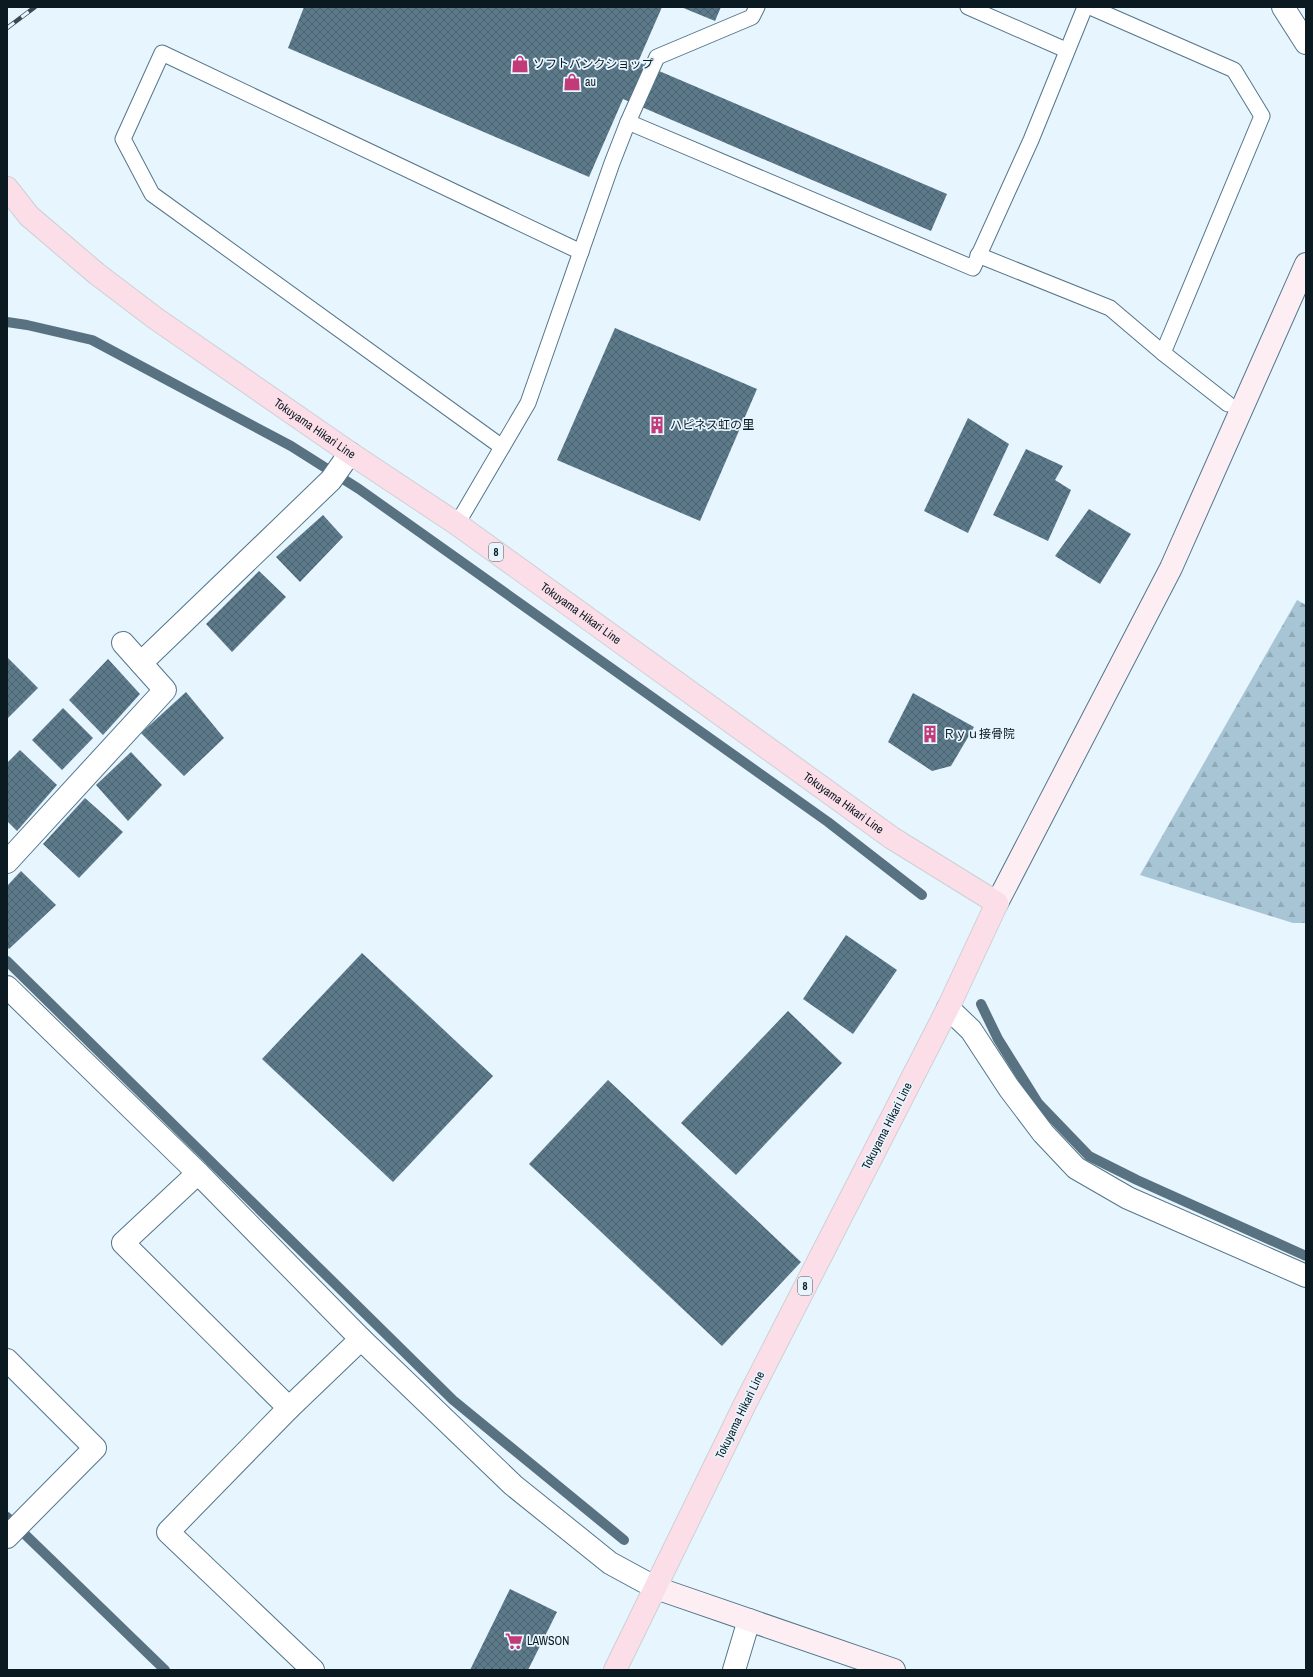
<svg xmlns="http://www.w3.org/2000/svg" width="1313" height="1677" font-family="'Archivo Narrow','Noto Sans JP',sans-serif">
<defs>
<pattern id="forest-firs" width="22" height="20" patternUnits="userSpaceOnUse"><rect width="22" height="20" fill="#a8c5d6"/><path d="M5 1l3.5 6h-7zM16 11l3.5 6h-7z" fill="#8fa9b7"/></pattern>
<pattern id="building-cross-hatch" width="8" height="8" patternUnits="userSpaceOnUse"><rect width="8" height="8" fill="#5d7a8b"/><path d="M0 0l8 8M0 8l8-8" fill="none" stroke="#4b6371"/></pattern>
</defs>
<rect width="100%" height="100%" fill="#e6f5fe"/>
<path fill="url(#forest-firs)" d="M1297 600 1306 605V923H1293L1140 875Z"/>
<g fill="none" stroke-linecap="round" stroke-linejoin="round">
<g stroke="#597281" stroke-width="10">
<path d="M7 322 27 325 92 340 291 446 359 489 828 822 922 895"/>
<path d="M7 961 453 1400 624 1540"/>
<path d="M981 1004 998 1039 1038 1103 1089 1156 1137 1180 1306 1256"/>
<path d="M7 1517 165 1670"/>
</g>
</g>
<g fill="url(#building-cross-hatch)">
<path d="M304 7H662L638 62 947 194 931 231 623 99 589 177 288 48Z"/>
<path d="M681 7H721L715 21Z"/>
<path d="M615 328 757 389 700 521 557 460Z"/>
<path d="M968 418 1009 444 968 533 924 511Z"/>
<path d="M1026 449 1063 466 1055 480 1071 490 1048 541 993 515Z"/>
<path d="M1089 509 1131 534 1100 584 1055 556Z"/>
<path d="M323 515 343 537 300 582 276 557Z"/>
<path d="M259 571 286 597 232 652 206 624Z"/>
<path d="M7 657 38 688 7 719Z"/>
<path d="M108 659 140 694 103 735 69 700Z"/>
<path d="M186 692 224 738 184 776 141 733Z"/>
<path d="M913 693 974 727 951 766 932 771 888 742Z"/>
<path d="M63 708 93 738 62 770 32 740Z"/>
<path d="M20 750 57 785 17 831 7 821V763Z"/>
<path d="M131 752 162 785 128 821 96 785Z"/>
<path d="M85 798 123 832 79 878 43 844Z"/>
<path d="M21 871 56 905 9 949 7 947V886Z"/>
<path d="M846 935 897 970 853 1034 803 999Z"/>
<path d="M362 953 493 1076 393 1182 262 1059Z"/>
<path d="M788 1011 842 1063 736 1175 681 1123Z"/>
<path d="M608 1080 801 1262 722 1346 529 1164Z"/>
<path d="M510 1589 557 1612 528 1670H470Z"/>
</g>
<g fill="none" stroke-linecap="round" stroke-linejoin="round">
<g stroke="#54768a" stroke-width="17">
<g id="lane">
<path d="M968 7 1066 50"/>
<path d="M628 122 657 57 752 17 757 7"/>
<path d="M978 255 1110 308 1163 353 1262 116 1234 70 1090 7"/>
<path d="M1163 353 1228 404"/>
<path d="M502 447 152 194 123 139 162 53 581 252"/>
<path d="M457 524 528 403 612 163 628 122 973 268 1031 140 1085 7"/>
</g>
</g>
<g stroke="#54768a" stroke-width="24">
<g id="street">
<path d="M1283 7 1306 43"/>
<path d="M141 663 331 480 350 453"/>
<path d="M7 862 165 690 123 643"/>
<path d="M7 987 198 1173"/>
<path d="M948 1008 971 1030 1009 1088 1043 1133 1076 1168 1128 1198 1306 1276"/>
<path d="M7 1360 95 1448 7 1537"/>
<path d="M289 1408 123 1243 198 1173 361 1339 513 1485 610 1563 656 1588"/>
<path d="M313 1670 168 1532 289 1408 361 1339"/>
<path d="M734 1670 749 1620"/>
</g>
</g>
<g stroke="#54768a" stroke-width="24">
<g id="secondary">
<path d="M997 903 1171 568 1306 264"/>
<path d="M656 1588 894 1670"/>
</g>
</g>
<g stroke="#ced1d3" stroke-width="24">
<g id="primary">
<path id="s1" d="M7 188 29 216 97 274 155 318 350 453 457 524 892 838 997 903 948 1008 745 1404 615 1670"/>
</g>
</g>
<use href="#lane" stroke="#fff" stroke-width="15"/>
<use href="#street" stroke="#fff" stroke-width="22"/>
<use href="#secondary" stroke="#fdeef3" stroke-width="22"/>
<use href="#primary" stroke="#fbdee8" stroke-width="22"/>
<g stroke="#3b4951" stroke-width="4.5">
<path id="rail" d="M7 28 35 7"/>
</g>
<use href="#rail" stroke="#e6f5fe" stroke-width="3" stroke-dasharray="9" stroke-linecap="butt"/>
</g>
<defs>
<g id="shop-bare" transform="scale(1.38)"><path d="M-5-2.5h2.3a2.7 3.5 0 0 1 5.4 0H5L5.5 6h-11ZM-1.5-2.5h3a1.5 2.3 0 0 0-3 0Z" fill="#c23a77" stroke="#e6f5fe" stroke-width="2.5" paint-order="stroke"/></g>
<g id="building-bare" transform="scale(1.38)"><path d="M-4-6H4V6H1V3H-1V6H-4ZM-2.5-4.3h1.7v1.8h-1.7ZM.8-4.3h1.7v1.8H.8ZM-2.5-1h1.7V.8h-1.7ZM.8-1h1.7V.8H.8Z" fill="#c23a77" stroke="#e6f5fe" stroke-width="2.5" paint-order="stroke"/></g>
<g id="supermarket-bare" transform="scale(1.38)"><path d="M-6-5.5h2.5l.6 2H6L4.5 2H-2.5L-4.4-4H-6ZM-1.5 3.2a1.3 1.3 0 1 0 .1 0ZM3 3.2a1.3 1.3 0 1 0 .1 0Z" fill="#c23a77" stroke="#e6f5fe" stroke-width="2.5" paint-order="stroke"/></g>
</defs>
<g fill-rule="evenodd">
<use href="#shop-bare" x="520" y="64"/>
<use href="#shop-bare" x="572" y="82"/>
<use href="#building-bare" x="657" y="425"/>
<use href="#building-bare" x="930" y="734"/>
<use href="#supermarket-bare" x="514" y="1641"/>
</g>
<g text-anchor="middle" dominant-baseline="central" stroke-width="3.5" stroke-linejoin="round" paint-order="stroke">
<g fill="#e6f5fe" stroke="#4d5b63" stroke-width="1">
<rect x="489" y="543" width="14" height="18" rx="3"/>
<rect x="798" y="1277" width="14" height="18" rx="3"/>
</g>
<g font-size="11" font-weight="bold" fill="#0b1921">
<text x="496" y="552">8</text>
<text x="805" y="1286">8</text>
</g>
<g font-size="12" fill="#0b1921" stroke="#e6f5fe" text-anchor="start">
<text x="533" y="64">ソフトバンクショップ</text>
<text x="585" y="82">au</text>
<text x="670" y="425">ハピネス虹の里</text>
<text x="943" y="734">Ｒｙｕ接骨院</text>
<text x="527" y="1641">LAWSON</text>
</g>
<g font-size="12" fill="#0b1921" stroke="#e6f5fe">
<text stroke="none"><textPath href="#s1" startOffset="392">Tokuyama Hikari Line</textPath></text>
<text stroke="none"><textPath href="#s1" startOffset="716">Tokuyama Hikari Line</textPath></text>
<text stroke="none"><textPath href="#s1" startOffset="1040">Tokuyama Hikari Line</textPath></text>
<text transform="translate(887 1126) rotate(-63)">Tokuyama Hikari Line</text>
<text transform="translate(740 1415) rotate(-64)">Tokuyama Hikari Line</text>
</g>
</g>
<rect width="1313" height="1677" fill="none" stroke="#0b1921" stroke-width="16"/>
</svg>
